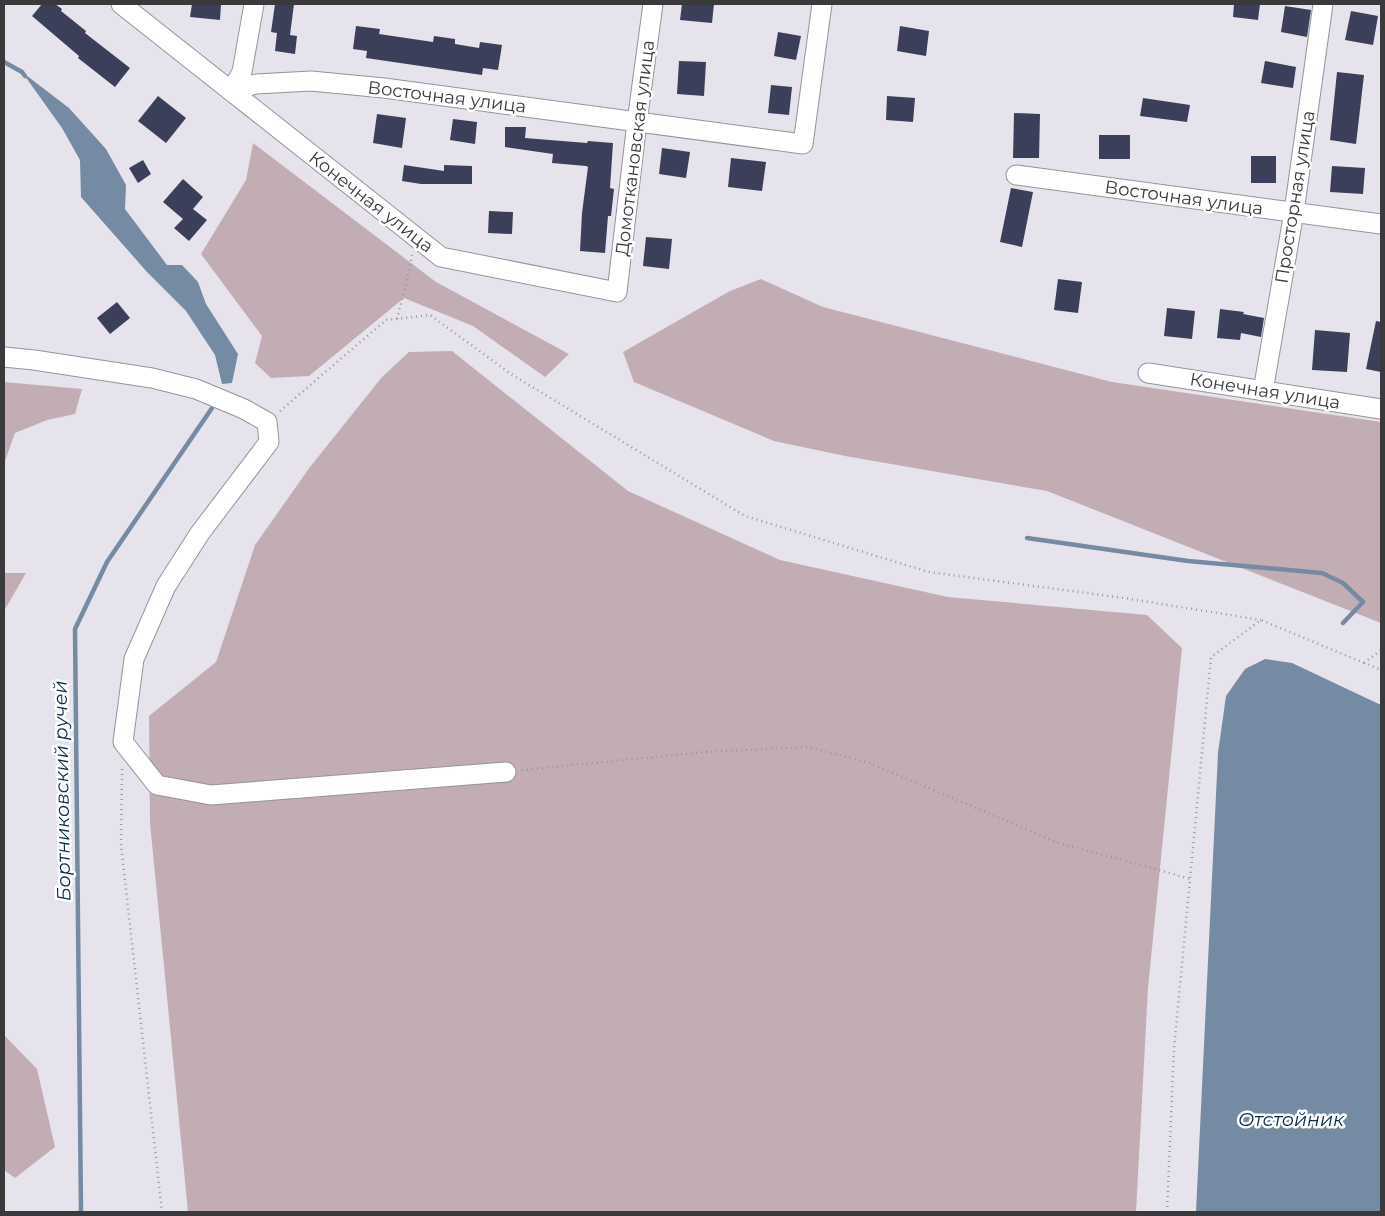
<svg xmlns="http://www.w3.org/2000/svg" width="1385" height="1216" font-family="Montserrat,sans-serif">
<rect width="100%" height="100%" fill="#e7e3ec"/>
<g fill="#c3adb4">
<path d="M253 143 436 282 569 354 545 377 473 326 404 298 309 376 271 378 255 363 262 336 201 254 246 180Z"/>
<path d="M761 279 823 307 1112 382 1381 422V623L1047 491 845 456 774 441 634 382 623 352 730 291Z"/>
<path d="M452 351 628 491 780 560 948 597 1147 615 1182 648 1148 988 1136 1212H188L150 823 149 716 216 662 255 545 310 467 382 377 409 352Z"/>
<path d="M4 382 82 389 75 414 47 420 15 433 4 464Z"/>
<path d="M4 573H26L4 611Z"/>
<path d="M4 1033 5 1036 37 1069 55 1147 15 1178 4 1170Z"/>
</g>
<g fill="#758ba3">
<path d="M22 72 69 108 106 149 126 185 125 209 167 265H182L198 282 206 304 238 354 232 383 222 384 215 355 186 311 147 272 81 197 80 160 62 128Z"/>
<path d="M1265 659 1292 663 1381 705V1212H1196L1218 753 1226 696 1245 669Z"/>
</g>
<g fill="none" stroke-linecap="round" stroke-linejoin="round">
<g stroke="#758ba3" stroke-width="4.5">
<path d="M4 62 22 72 25 76"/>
<path d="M1027 538 1188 561 1322 573 1343 583 1363 602 1343 623"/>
<path d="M81 1212 75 629 107 562 212 408"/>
</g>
</g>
<g fill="#3b3f59">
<path d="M42 4H55L62 9 61 11 86 31 85 33 130 68 115 87 78 58 79 56 32 16Z"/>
<path d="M192 4H221L220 20 190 17Z"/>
<path d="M275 4H294L290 35 297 36 295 54 275 51 277 33 271 32Z"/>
<path d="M682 4H714L712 23 680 20Z"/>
<path d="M1234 4H1260L1258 20 1233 17Z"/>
<path d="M1285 6 1311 10 1307 37 1281 32Z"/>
<path d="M1351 11 1378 16 1373 45 1345 40Z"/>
<path d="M356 26 380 29 379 34 433 42 434 36 455 39V44L479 48 480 42 502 45 498 70 483 68 482 75 366 58 367 51 353 49Z"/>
<path d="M900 26 929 31 926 56 897 51Z"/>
<path d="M778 32 801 36 796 60 774 56Z"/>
<path d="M679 61 706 62 704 96 677 94Z"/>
<path d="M1265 61 1296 67 1293 88 1261 83Z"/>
<path d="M1337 72 1364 75 1356 144 1330 140Z"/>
<path d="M771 85 792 87 789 115 768 113Z"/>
<path d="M158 96 186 118 166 143 138 121Z"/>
<path d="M887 96 915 98 913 122 886 120Z"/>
<path d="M1143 98 1190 105 1187 122 1140 116Z"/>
<path d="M1014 113 1040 114 1039 158H1013Z"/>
<path d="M377 114 406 118 402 148 373 143Z"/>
<path d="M453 119 477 122 475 144 450 140Z"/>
<path d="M505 127H526L525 138 587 143 588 141 613 143 610 188 614 189 611 216H608L605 253 580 251 582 213 588 167 586 166 552 163 553 154 505 147Z"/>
<rect x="1099" y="135" width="31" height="24"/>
<path d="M662 148 690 152 686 178 659 174Z"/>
<rect x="1251" y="156" width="25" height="27"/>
<path d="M731 158 766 162 762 191 728 187Z"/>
<path d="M143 160 151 174 138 183 129 168Z"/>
<path d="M404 165 444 171V165L472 166V184H421L402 181Z"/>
<path d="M1332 166 1365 168 1363 194 1330 192Z"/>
<path d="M183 179 203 197 193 209 207 220 189 241 174 228 183 219 163 202Z"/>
<path d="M1011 188 1033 192 1022 247 1000 242Z"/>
<path d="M489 211 513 212 512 234 488 233Z"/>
<path d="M646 237 672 239 669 269 643 266Z"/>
<path d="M1058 279 1082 282 1078 313 1054 310Z"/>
<path d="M117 302 130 318 110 334 97 318Z"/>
<path d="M1167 308 1195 311 1192 339 1164 336Z"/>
<path d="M1220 309 1244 312 1243 314 1264 318 1261 337 1241 333 1240 340 1217 338Z"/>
<path d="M1376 321 1381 322V372L1366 369Z"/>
<path d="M1315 330 1350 333 1347 372 1312 370Z"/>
</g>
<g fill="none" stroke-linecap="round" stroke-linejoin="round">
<g stroke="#96939b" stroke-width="21">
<g id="minor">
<path d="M121 4 231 91 256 84 311 81 384 88 803 144 822 4"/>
<path d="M254 4 242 72 231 91 441 257 617 292 637 122 653 4"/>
<path d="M1016 175 1381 224"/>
<path d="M4 357 34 360 152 378 196 389 244 409 267 422 269 442 200 533 166 586 134 659 123 742 157 785 211 795 506 772"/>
<path d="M1148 373 1381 409"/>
<path d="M1263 391 1294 212 1323 4"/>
</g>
</g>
<g stroke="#99969c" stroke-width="2.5" stroke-dasharray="1 4" stroke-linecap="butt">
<path d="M397 319 408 276 412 255"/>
<path d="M280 411 386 320 430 315 511 374 745 516 929 572 1124 598 1261 620"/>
<path d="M1364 663 1381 650"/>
<path d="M122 769 121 845 162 1212"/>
<path d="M522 770 705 752 808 747 869 763 1059 843 1152 868 1190 879"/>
<path d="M1167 1212 1174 1049 1211 657 1261 620 1381 670"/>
</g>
<use href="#minor" stroke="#fff" stroke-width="19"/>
</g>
<g text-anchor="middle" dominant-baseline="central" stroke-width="5" stroke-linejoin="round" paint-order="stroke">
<g font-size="18" fill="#3a393c" stroke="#fff">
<text transform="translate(447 97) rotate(7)">Восточная улица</text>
<text transform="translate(635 148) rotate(-83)">Домоткановская улица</text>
<text transform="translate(1295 197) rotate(-81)">Просторная улица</text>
<text transform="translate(1184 198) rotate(8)">Восточная улица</text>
<text transform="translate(371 202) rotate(38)">Конечная улица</text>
<text transform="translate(1265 391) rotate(9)">Конечная улица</text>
</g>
<g font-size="19" font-style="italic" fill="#072b4d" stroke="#fff">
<text transform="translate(62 791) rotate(-91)">Бортниковский ручей</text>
<text x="1291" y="1119">Отстойник</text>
</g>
</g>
<rect width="1385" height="1216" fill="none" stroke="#3a393c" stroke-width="10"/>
</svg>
